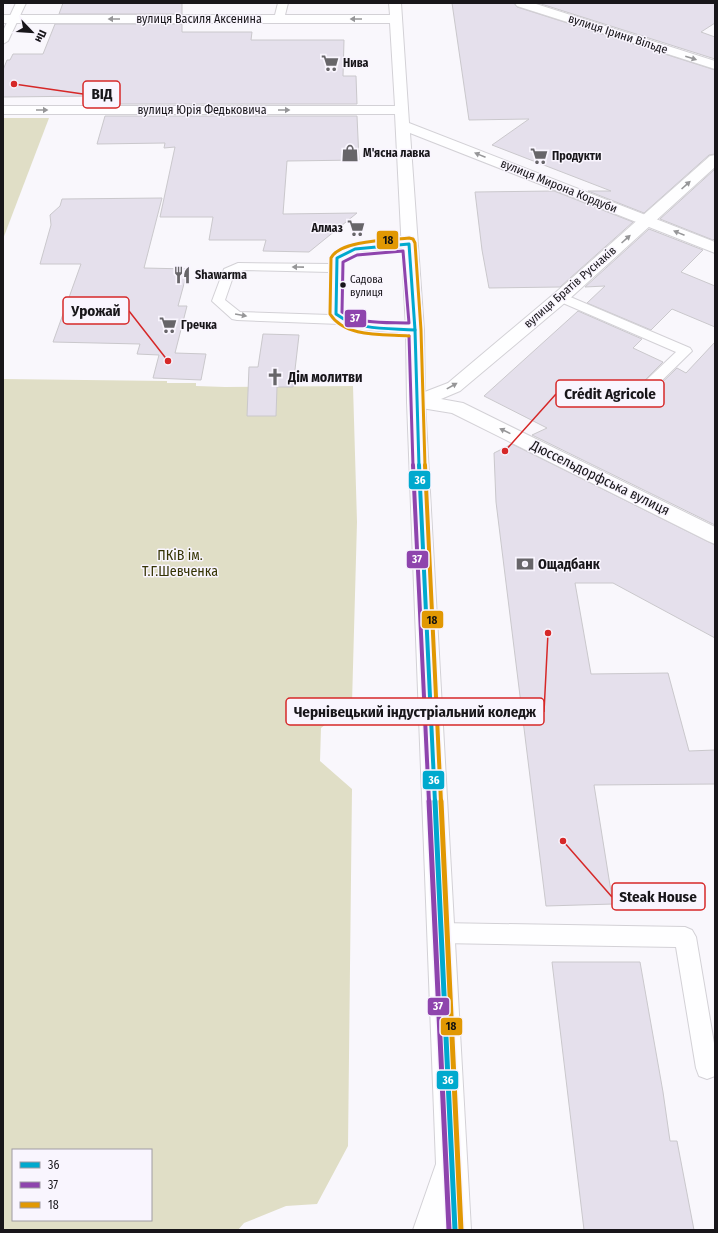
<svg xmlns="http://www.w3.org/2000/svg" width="718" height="1233" font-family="'Fira Sans Condensed',sans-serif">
<rect width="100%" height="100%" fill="#f9f7fc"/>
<g fill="#e0dec6" fill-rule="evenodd">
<path d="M3 118H49L3 239Z"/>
<path d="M3 379 167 381V383H196V386L225 387 353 386 357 522 352 703 321 728 320 761 352 789 348 1146 317 1204 286 1206 244 1223 238 1230H3ZM13 1150H151V1220H13Z"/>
</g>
<g fill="#e5e0ec" stroke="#cac8cc">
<path d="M63 3H182V14H59Z"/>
<path d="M452 3H514L517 7 715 70V154L709 155 644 213 588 191H611L492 145 529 119 469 120Z"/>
<path d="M538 3H715V23L701 32 715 37V59Z"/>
<path d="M55 24H182V32H252L251 40H344L343 76H356L357 104H107L109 98H95V96L3 97V70L7 60H10L13 54H43Z"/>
<path d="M105 116H357L359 160 287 161 283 214 357 213 309 252 263 251 266 240H209L213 217H160L175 147 164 148 165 143 97 144Z"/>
<path d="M715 169V238L713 240 660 219Z"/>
<path d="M554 191 633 222 560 287 489 288 482 250 475 192Z"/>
<path d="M162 198 144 268 188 269 178 306H187L175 353 206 354 201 380 153 378 159 355 137 354 140 344 53 342 81 264H40L51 225 50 215 60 206 62 199Z"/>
<path d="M649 229 703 250 681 272 715 286V327L672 309 651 330 587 303 605 286 585 287Z"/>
<path d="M578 311 642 339 633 348 663 362 632 393 634 398 639 400 646 398 677 368 686 373 715 342V525L532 435 547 428 484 396Z"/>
<path d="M263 334 299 335 293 387H277L276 416H247L249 367H258Z"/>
<path d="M512 444 715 545V638L613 583H575L591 674 668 673 689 751 715 750V784L594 785 613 904 546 906 496 502 494 453Z"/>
<path d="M552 962H640L663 1092 670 1141H677L694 1230H584Z"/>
</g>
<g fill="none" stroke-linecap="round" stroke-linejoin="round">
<g stroke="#d3d1d6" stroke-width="2">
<g id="lane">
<path d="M16 3H26L8 41 3 44V31Z"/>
<path d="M278 3H288L284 19 279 22 274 19Z"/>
<path d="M409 240 413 241 415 244 413 247 358 252 343 260V313L347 317 355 321 415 326 420 327 422 330 420 333 415 334 353 329 340 324 237 320 232 319 212 301 224 269 238 263 331 264 333 255 355 245ZM244 270 330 272V315L240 312 225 300 234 274Z"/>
<path d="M561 293 690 348 692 351 645 397 640 399 635 397 633 394 635 391 676 352 556 300 555 297 556 294Z"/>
<path d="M440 923 685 927 692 930 696 937 715 1049V1076L707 1079 699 1076 696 1068 676 947 440 943 433 940 429 933 433 926Z"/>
</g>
</g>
<g stroke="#d3d1d6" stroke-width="2">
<g id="street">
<path d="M515 3H533L715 61V69L517 6Z"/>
<path d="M715 155V167L567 301 460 391 441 399 463 403 715 527V544L708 541 452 413 409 406 407 402 409 398 448 383 555 293 710 156Z"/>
</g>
</g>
<g stroke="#d3d1d6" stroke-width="2">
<path id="secondary" d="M389 3H401L409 123 715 242V253L410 133 424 330 425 402 471 1230H413L436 1164 407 402 406 330 395 114H3V106H395L390 23H3V15H390Z"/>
</g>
<use href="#lane" fill="#fefeff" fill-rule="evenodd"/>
<use href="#street" fill="#fefeff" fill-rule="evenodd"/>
<use href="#secondary" fill="#fefeff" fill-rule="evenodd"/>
<g stroke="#f9f5fe" stroke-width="5.5">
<g id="bus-1-far2">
<path d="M409 244 415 330C388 328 359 331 336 314L337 258 355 249Z"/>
<path d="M415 330 419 466"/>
</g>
</g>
<g stroke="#f9f5fe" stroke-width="7">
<path id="bus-1-far1" d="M419 465 435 802"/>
</g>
<g stroke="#f9f5fe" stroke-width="8">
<path id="bus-1" d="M435 801 455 1230"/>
</g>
<g stroke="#f9f5fe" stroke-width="5.5">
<g id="bus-2-far2">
<path d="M403 251 409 323C387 322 361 325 342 312L343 262 357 255Z"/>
<path d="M409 336 413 466"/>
</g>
</g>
<g stroke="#f9f5fe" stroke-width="7">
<path id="bus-2-far1" d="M413 465 429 802"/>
</g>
<g stroke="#f9f5fe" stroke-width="8">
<path id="bus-2" d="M429 801 449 1230"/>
</g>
<g stroke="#f9f5fe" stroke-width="5.5">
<path id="bus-3-far2" d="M409 336C384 334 345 338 330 314L331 258C340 240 390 240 409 238L413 239 415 243 421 330 425 466"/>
</g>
<g stroke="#f9f5fe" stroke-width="7">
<path id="bus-3-far1" d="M425 465 441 802"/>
</g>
<g stroke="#f9f5fe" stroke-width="8">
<path id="bus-3" d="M441 801 461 1230"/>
</g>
<use href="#bus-1-far2" stroke="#00a9ce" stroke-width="3"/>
<use href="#bus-1-far1" stroke="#00a9ce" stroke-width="4"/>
<use href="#bus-1" stroke="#00a9ce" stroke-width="5"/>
<use href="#bus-2-far2" stroke="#8e44ad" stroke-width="3"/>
<use href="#bus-2-far1" stroke="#8e44ad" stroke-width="4"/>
<use href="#bus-2" stroke="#8e44ad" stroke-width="5"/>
<use href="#bus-3-far2" stroke="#e19803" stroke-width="3"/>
<use href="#bus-3-far1" stroke="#e19803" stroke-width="4"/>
<use href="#bus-3" stroke="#e19803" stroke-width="5"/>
</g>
<defs><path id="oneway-solid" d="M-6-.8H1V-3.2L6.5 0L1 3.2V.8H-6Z"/></defs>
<g fill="#969698">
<use href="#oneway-solid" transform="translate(114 19) rotate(-180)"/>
<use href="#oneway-solid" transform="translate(356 19) rotate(-180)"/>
<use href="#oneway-solid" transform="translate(691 58) rotate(17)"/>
<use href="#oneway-solid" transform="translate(42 110)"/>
<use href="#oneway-solid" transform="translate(284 110)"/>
<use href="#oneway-solid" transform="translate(480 155) rotate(-158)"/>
<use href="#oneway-solid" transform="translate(686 185) rotate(-42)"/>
<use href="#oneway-solid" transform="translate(679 233) rotate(-158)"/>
<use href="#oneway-solid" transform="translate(626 239) rotate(-42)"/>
<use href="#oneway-solid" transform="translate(298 267) rotate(-179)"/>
<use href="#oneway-solid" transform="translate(241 315) rotate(10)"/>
<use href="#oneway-solid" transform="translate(452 386) rotate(-29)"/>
<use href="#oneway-solid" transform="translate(505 431) rotate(-154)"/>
</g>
<defs>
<g id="supermarket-bare" transform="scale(1.38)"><path d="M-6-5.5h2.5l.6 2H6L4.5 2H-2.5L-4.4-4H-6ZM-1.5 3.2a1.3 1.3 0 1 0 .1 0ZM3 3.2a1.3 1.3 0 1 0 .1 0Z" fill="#676569" stroke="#f9f5fe" stroke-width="2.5" paint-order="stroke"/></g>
<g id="shop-bare" transform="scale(1.38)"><path d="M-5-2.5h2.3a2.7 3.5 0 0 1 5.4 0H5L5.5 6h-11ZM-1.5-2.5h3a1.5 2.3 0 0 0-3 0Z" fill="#676569" stroke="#f9f5fe" stroke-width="2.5" paint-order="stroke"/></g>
<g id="restaurant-bare" transform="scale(1.38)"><path d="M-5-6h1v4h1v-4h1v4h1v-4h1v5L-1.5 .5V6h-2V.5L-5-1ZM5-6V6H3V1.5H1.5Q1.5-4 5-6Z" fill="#676569" stroke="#f9f5fe" stroke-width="2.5" paint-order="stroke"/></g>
<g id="church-bare" transform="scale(1.38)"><path d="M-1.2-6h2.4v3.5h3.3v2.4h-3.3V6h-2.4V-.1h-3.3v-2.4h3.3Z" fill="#676569" stroke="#f9f5fe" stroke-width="2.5" paint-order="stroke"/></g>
<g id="bank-bare" transform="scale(1.38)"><path d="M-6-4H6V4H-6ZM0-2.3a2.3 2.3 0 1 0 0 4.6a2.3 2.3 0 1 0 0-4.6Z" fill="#676569" stroke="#f9f5fe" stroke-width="2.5" paint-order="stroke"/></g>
</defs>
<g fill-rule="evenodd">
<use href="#supermarket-bare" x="330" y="63"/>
<use href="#shop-bare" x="350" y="153"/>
<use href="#supermarket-bare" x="539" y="156"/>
<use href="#supermarket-bare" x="356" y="228"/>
<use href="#restaurant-bare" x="182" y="275"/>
<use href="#supermarket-bare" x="168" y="325"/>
<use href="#church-bare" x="275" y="377"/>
<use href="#bank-bare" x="525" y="564"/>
</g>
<circle fill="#18161a" stroke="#f9f5fe" stroke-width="1.5" cx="343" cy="285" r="3.5"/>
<g text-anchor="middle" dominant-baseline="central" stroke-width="3" stroke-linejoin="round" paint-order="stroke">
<g font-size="11" fill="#18161a" stroke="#f9f5fe" text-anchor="start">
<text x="350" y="279">Садова<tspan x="350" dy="13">вулиця</tspan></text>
</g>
<g font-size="12" fill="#18161a" stroke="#f9f5fe">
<text x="199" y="19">вулиця Василя Аксенина</text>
<text transform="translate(618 34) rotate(18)">вулиця Ірини Вільде</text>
<text x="202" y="110">вулиця Юрія Федьковича</text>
<text transform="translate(559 186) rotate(22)">вулиця Мирона Кордуби</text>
<text transform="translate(570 287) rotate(-41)">вулиця Братів Руснаків</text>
</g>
<g font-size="12" font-weight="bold" fill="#18161a" stroke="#f9f5fe" text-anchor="start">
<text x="343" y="63">Нива</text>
<text x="363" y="153">М'ясна лавка</text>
<text x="552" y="156">Продукти</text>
<text x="343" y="228" text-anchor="end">Алмаз</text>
<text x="195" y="275">Shawarma</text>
<text x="181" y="325">Гречка</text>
</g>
<g font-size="14" font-weight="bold" fill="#18161a" stroke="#f9f5fe" text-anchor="start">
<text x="288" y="377">Дім молитви</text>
<text x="538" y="564">Ощадбанк</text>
</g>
<g font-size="14" fill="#18161a" stroke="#f9f5fe">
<text transform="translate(600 478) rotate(26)">Дюссельдорфська вулиця</text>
</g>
<g font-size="14" fill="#363405" stroke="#f9f5fe">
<text x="180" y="555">ПКіВ ім.<tspan x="180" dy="16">Т.Г.Шевченка</tspan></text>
</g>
</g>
<path fill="none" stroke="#d62828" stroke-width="1.5" d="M14 84L83 94M168 361L129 311M505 451L556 394M548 633L544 712M563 841L612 897"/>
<g fill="#d62828" stroke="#f9f5fe" stroke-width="1.5">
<circle cx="14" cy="84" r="4"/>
<circle cx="168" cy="361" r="4"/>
<circle cx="505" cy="451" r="4"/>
<circle cx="548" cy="633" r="4"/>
<circle cx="563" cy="841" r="4"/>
</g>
<g fill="#f9f5fe" stroke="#d62828" stroke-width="1.5">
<rect x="83" y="81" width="37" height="27" rx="4"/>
<rect x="63" y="297" width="66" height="27" rx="4"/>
<rect x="556" y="380" width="108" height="27" rx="4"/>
<rect x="286" y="698" width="258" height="27" rx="4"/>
<rect x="612" y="883" width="93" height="27" rx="4"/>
</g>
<g font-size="15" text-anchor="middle" font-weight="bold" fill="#18161a">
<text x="102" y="99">ВІД</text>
<text x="96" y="316">Урожай</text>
<text x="610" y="399">Crédit Agricole</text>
<text x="415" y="717">Чернівецький індустріальний коледж</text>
<text x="658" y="902">Steak House</text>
</g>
<g stroke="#f9f5fe" stroke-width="1.5">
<rect x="376" y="230" width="23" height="20" rx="4" fill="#e19803"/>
<rect x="344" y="309" width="23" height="19" rx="4" fill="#8e44ad"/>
<rect x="408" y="470" width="23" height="20" rx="4" fill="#00a9ce"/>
<rect x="406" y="550" width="23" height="19" rx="4" fill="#8e44ad"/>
<rect x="421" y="610" width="23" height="19" rx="4" fill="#e19803"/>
<rect x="422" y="770" width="23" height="20" rx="4" fill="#00a9ce"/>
<rect x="427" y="997" width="23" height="19" rx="4" fill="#8e44ad"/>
<rect x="440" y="1017" width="23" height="19" rx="4" fill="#e19803"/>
<rect x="436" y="1070" width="23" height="20" rx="4" fill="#00a9ce"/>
</g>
<g font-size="11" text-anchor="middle" font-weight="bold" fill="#fff">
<text x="355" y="322">37</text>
<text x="420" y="484">36</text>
<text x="417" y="563">37</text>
<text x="434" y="784">36</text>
<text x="438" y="1010">37</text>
<text x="448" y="1084">36</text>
</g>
<g font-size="11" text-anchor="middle" font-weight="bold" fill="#111">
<text x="388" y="244">18</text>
<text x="432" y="624">18</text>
<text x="451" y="1030">18</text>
</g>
<rect width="718" height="1233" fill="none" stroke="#18161a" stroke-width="8"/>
<rect x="12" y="1149" width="140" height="72" fill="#f9f5fe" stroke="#9f9ca3"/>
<rect x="20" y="1162" width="20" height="6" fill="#00a9ce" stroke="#9f9ca3"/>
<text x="48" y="1169" font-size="12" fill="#18161a">36</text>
<rect x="20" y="1182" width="20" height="6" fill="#8e44ad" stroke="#9f9ca3"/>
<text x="48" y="1189" font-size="12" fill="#18161a">37</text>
<rect x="20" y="1202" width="20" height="6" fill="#e19803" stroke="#9f9ca3"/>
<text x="48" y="1209" font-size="12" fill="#18161a">18</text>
<g transform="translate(32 32) rotate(115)" stroke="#f9f5fe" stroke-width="3" paint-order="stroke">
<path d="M0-3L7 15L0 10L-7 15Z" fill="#18161a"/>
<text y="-6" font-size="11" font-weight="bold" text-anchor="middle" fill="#18161a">Пн</text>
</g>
</svg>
